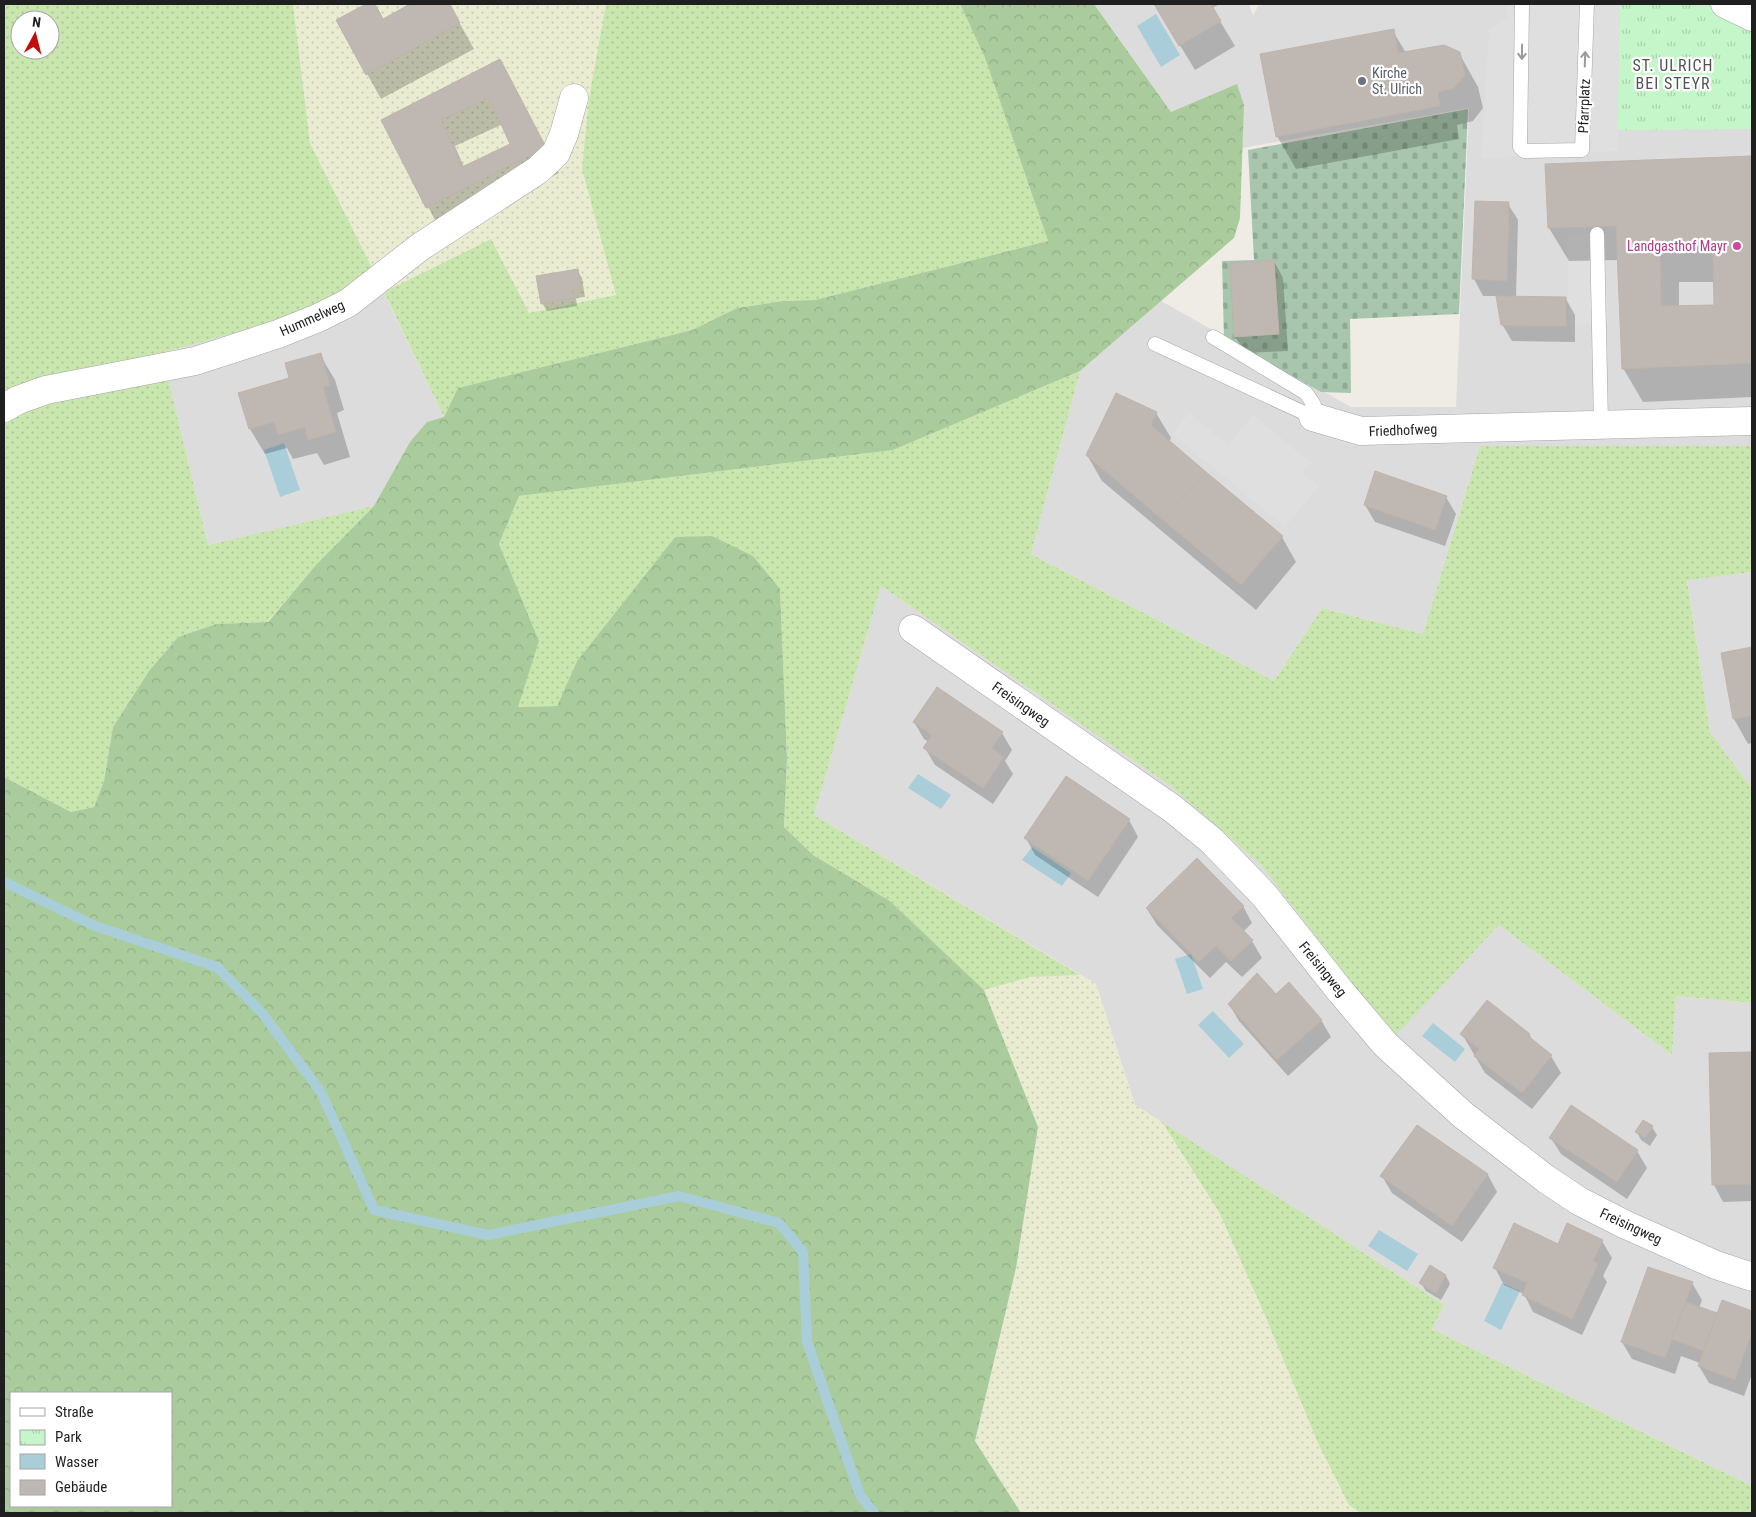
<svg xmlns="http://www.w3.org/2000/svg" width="1756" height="1517" font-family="'Roboto Condensed',sans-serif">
<defs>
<pattern id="farmland-dots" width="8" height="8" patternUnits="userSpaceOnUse" patternTransform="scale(1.25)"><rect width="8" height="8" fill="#eaecd2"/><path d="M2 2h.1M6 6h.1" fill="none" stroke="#c8cab4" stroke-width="1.8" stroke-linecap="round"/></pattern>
<pattern id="grass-dots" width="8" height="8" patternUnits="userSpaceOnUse" patternTransform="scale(1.25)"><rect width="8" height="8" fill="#c9e6ae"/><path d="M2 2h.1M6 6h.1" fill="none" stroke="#acc595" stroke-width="1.8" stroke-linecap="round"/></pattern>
<pattern id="forest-crowns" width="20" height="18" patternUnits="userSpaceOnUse" patternTransform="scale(1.25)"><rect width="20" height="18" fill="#aacc9d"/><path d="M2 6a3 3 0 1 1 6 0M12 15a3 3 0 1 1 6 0" fill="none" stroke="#92af87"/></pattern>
<pattern id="cemetery-stones" width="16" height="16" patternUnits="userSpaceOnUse" patternTransform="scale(1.25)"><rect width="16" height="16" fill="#a8c6ad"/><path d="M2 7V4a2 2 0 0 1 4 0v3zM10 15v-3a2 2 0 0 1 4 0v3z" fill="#90aa94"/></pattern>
<pattern id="park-tufts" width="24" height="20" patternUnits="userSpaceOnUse" patternTransform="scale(1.25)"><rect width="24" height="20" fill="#c5f6ca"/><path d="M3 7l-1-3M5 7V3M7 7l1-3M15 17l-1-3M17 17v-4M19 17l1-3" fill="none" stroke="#a9d2ad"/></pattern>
</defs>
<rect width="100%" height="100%" fill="#efece5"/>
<g fill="#dddcdc">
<path d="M1094 4H1249L1253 16 1258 6 1271 4H1752V446H1480L1423 634 1322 608 1274 681 1031 554 1080 371 1161 301 1351 407H1456L1469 108 1242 148 1244 105 1171 112Z"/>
<path d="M372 268 444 417 407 499 208 545 162 353 173 351Z"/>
<path d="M1752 572V789L1710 732 1687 579Z"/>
<path d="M881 586 1172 787 1261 865 1372 1009 1396 1034 1499 925 1672 1055 1676 996 1752 1003V1486L1432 1329 1444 1305 1135 1105 1096 984 814 815Z"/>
</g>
<g fill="url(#farmland-dots)">
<path d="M293 4H606L589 98 582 169 617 295 529 313 491 239 384 292 310 143Z"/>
<path d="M1080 975 1096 984 1135 1105 1162 1122 1219 1212 1264 1313 1318 1443 1349 1505 1360 1513H1021L975 1441 1016 1268 1038 1127 984 990 1030 977Z"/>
</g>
<g fill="url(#grass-dots)" fill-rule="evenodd">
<path d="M4 4H293L310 143 372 268 331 299 304 313 162 353 208 545 374 506 315 566 267 622 216 624 178 637 149 671 113 727 104 781 94 807 71 812 4 777ZM20 20H50V50H20Z"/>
<path d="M606 4H960L985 58 1048 241 815 300 783 301 737 308 692 330 458 388 444 417 384 292 491 239 529 313 616 295 582 169 589 98Z"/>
<path d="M1080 371 1031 554 1274 681 1322 608 1423 634 1480 446H1752V572L1687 580 1710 732 1752 789V1003L1676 996 1672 1055 1499 925 1396 1035 1372 1009 1261 865 1172 787 881 586 814 815 1080 975 1030 977 984 990 890 901 813 855 784 827 787 759 780 589 675 537 577 661 557 706 517 707 539 641 499 544 519 496 893 450Z"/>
<path d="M1162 1122 1444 1305 1432 1329 1752 1486V1513H1360L1349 1505 1318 1443 1264 1313 1219 1212Z"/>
</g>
<path fill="url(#forest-crowns)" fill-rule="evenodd" d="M960 4H1094L1171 112 1237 84 1244 105 1240 218 1234 238 1080 371 893 450 519 496 499 544 539 641 518 707 557 706 577 661 675 537 712 536 753 556 780 589 787 759 784 827 813 855 890 901 984 990 1038 1127 1016 1268 975 1441 1021 1513H4V777L71 812 94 807 104 781 113 727 149 671 178 637 216 624 268 622 315 566 374 506 410 442 427 422 444 417 458 388 692 330 737 308 783 301 815 300 1048 241 985 58ZM11 1393H171V1506H11Z"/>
<path fill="url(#cemetery-stones)" d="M1468 109 1459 314 1350 319 1351 393 1321 392 1224 338 1222 261 1254 260 1248 150Z"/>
<path fill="url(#park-tufts)" d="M1620 4H1705L1752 26V129L1617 130Z"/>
<g fill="#dfdfdf">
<path d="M1507 4H1620L1617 151 1481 158 1489 30 1507 17Z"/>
<path d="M1605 232 1608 324 1569 325 1567 233Z"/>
<path d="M1189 413 1228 445 1253 415 1311 463 1303 473 1319 486 1285 527 1172 434Z"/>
</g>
<g fill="#a9ceda">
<path d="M1156 14 1180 55 1161 67 1137 26Z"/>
<path d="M284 443 300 490 280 497 264 450Z"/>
<path d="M918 774 951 795 941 809 908 788Z"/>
<path d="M1032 847 1071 873 1062 886 1022 860Z"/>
<path d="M1191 954 1203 989 1187 994 1175 959Z"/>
<path d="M1213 1011 1244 1044 1229 1058 1198 1025Z"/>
<path d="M1433 1023 1465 1049 1455 1062 1422 1036Z"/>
<path d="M1379 1230 1418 1254 1407 1271 1368 1246Z"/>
<path d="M1502 1283 1520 1291 1501 1330 1484 1321Z"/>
</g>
<g fill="#0003" fill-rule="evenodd">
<path d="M369 4H373L383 20 413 4H449L474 49 381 99 338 21Z"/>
<path d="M1155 4H1220L1212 8 1235 46 1195 70Z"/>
<path d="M1393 31 1406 53H1459L1478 87 1483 108 1473 121 1457 125 1459 139 1296 169 1277 136Z"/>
<path d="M500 60 559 173 442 233 382 121ZM503 124 512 145 464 167 455 146Z"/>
<path d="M1752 157V397L1643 402 1623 368 1619 260 1569 261 1549 228 1547 165ZM1679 282H1715V306L1679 307Z"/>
<path d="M1508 204 1518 220 1516 298 1566 299 1575 315V342L1512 341 1502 324 1497 296H1483L1474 279Z"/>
<path d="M1274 261 1283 278 1288 351 1245 353 1235 336Z"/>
<path d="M577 270 582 278 585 297 576 298 577 306 547 311 542 303Z"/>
<path d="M320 355 335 380 344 410 337 413 350 457 324 465 317 453 293 459 287 448 265 454 250 429 240 394 291 378Z"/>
<path d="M1156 413 1171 438 1169 443 1282 537 1296 562 1256 610 1102 481 1087 455Z"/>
<path d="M1446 497 1456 514 1445 546 1375 522 1365 505Z"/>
<path d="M1752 648V743L1748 744 1734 719 1722 654Z"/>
<path d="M937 689 1002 733 1012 750 1005 761 1013 774 993 804 935 765 925 748 929 742 924 739 914 722Z"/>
<path d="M1129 820 1138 837 1098 897 1035 855 1026 838Z"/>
<path d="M1243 906 1252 923 1243 932 1252 941 1262 958 1242 977 1226 962 1210 978 1157 925 1147 909Z"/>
<path d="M1276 996 1321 1020 1331 1037 1288 1076 1239 1021 1229 1004Z"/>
<path d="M1462 1034H1529L1533 1041 1551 1056 1561 1073 1532 1109 1485 1073Z"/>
<path d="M1752 1053V1201L1723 1202 1714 1185 1710 1055Z"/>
<path d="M1571 1107 1637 1151 1647 1168 1627 1199 1561 1154 1551 1138Z"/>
<path d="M1417 1126 1488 1175 1497 1192 1462 1242 1392 1193 1382 1176Z"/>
<path d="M1652 1127 1657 1135 1650 1146 1641 1140 1637 1132Z"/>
<path d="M1602 1241 1612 1258 1603 1276 1607 1282 1582 1335 1533 1312 1524 1294 1504 1285 1495 1268Z"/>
<path d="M1446 1276 1450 1284 1441 1300 1426 1291 1421 1283Z"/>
<path d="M1692 1283 1702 1300 1699 1308 1718 1315 1723 1301 1752 1312V1374L1744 1396 1709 1383 1699 1366 1700 1363 1681 1356 1675 1374 1632 1359 1622 1342Z"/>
</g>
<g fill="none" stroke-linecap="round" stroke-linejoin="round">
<path stroke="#a9ceda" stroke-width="10" d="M4 882 95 926 217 967 262 1013 321 1092 374 1210 488 1235 679 1196 779 1223 803 1252 807 1342 860 1495 874 1513"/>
</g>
<g fill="#bfb8b2" stroke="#c0b3a9" fill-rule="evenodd">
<path d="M366 4H375L383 19 410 4H450L460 23 366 75 336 20Z"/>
<path d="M1154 4H1211L1221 21 1179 46Z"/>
<path d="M1394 29 1398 53 1444 45 1460 52 1465 75 1454 88 1438 92 1440 106 1276 137 1260 54Z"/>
<path d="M500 59 546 147 426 208 381 120ZM489 98 510 144 462 167 441 120Z"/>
<path d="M1752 156V363L1622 369 1616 226 1548 228 1545 164ZM1660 249H1713L1714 305 1661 306Z"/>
<path d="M1475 201 1509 202 1507 281 1472 279Z"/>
<path d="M1274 260 1279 334 1234 337 1230 263Z"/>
<path d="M578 269 581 289 572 290 574 298 541 304 536 276Z"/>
<path d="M1496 296 1566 297V326L1501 325Z"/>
<path d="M321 353 330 385 323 387 336 432 308 440 305 427 278 435 274 422 249 429 238 393 289 378 285 363Z"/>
<path d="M1116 393 1157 412 1151 425 1206 472 1163 520 1086 455Z"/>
<path d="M1375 471 1447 496 1435 530 1364 505Z"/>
<path d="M1206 472 1283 536 1241 585 1163 520Z"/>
<path d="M1752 647V716L1733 719 1721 653Z"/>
<path d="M937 687 1003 732 992 748 1004 757 983 788 923 748 932 735 913 722Z"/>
<path d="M1066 776 1130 819 1088 881 1024 838Z"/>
<path d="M1197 858 1244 906 1231 918 1253 940 1231 961 1216 946 1199 962 1146 908Z"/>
<path d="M1257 973 1276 994 1289 982 1322 1020 1277 1060 1228 1004Z"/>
<path d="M1487 1000 1530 1034 1528 1036 1552 1055 1522 1093 1474 1056 1479 1049 1460 1034Z"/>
<path d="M1752 1052V1184L1712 1185 1709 1053Z"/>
<path d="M1571 1105 1638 1150 1617 1182 1549 1138Z"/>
<path d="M1643 1120 1653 1126 1645 1138 1635 1132Z"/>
<path d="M1417 1125 1488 1174 1452 1226 1380 1176Z"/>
<path d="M1514 1223 1558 1244 1567 1223 1603 1240 1593 1261 1598 1264 1572 1319 1522 1295 1527 1283 1493 1268Z"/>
<path d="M1430 1265 1446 1275 1436 1293 1419 1283Z"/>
<path d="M1648 1267 1693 1282 1665 1358 1621 1342Z"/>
<path d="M1722 1300 1752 1311V1332L1735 1380 1698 1366Z"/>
<path d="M1686 1302 1717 1313 1703 1351 1672 1339Z"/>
</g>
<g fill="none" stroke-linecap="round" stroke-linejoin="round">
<g stroke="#a6a6a6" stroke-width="15">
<g id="service">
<path d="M1522 4 1520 147 1524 151 1582 150 1587 4"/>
<path d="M1597 234 1601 423"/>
<path d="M1155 344 1313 417 1314 405 1306 393 1213 337"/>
</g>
</g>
<g stroke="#a6a6a6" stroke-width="29">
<g id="minor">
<path d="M1725 4 1752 17"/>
<path d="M4 408 18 400 46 390 195 361 278 334 318 318 348 303 420 247 538 170 556 153 564 134 574 98"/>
<path d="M1313 417 1361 431 1752 421"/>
<path d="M913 629 1173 809 1212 841 1264 895 1341 992 1386 1045 1463 1115 1546 1179 1579 1201 1624 1224 1716 1265 1752 1277"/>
</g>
</g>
<use href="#service" stroke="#fff" stroke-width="14"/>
<use href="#minor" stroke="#fff" stroke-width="28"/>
</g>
<defs><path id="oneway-shaft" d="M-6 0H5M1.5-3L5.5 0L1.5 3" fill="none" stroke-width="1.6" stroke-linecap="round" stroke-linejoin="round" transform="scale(1.25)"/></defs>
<g stroke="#9a9a9a">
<use href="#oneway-shaft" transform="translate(1522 52) rotate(91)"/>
<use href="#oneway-shaft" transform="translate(1585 59) rotate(-88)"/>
</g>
<circle fill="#6b7280" stroke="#fff" stroke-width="2" cx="1362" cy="81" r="5"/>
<circle fill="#d1479c" stroke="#fff" stroke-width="2" cx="1737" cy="246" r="5"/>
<g text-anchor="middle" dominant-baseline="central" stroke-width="4.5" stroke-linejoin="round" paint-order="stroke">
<g font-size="14" fill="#5b616d" stroke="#fff" text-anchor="start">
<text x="1372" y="73">Kirche<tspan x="1372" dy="16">St. Ulrich</tspan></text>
</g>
<g font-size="14" fill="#1f1f1f" stroke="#fff">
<text transform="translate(1584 106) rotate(-88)">Pfarrplatz</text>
<text transform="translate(312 318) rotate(-24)">Hummelweg</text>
<text transform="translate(1403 430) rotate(-2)">Friedhofweg</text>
<text transform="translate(1021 704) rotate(35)">Freisingweg</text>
<text transform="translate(1323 969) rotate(51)">Freisingweg</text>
<text transform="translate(1631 1226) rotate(25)">Freisingweg</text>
</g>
<g font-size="14" fill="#b23c85" stroke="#fff" text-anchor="end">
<text x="1727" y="246">Landgasthof Mayr</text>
</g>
<g font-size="16" letter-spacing="1" fill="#525252" stroke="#fff">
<text x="1673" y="65">ST. ULRICH<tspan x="1673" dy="18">BEI STEYR</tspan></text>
</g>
</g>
<rect width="1756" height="1517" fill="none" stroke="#1f1f1f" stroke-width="10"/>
<rect x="10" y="1392" width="162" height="115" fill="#ffffff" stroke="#a5a5a5"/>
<rect x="20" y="1408" width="25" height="8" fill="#ffffff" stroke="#a5a5a5"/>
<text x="55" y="1417" font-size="15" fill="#1f1f1f">Straße</text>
<rect x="20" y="1430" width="25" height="15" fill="url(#park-tufts)" stroke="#a5a5a5"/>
<text x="55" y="1442" font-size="15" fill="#1f1f1f">Park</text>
<rect x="20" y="1454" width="25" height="15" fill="#a9ceda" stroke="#a5a5a5"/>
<text x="55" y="1467" font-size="15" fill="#1f1f1f">Wasser</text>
<rect x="20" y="1480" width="25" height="15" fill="#bfb8b2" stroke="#a5a5a5"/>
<text x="55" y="1492" font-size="15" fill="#1f1f1f">Gebäude</text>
<g transform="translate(35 35) rotate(7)"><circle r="24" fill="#ffffff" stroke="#a5a5a5"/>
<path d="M0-4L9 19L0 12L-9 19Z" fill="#c10e0d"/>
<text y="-8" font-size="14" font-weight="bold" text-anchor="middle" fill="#1f1f1f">N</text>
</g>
</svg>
